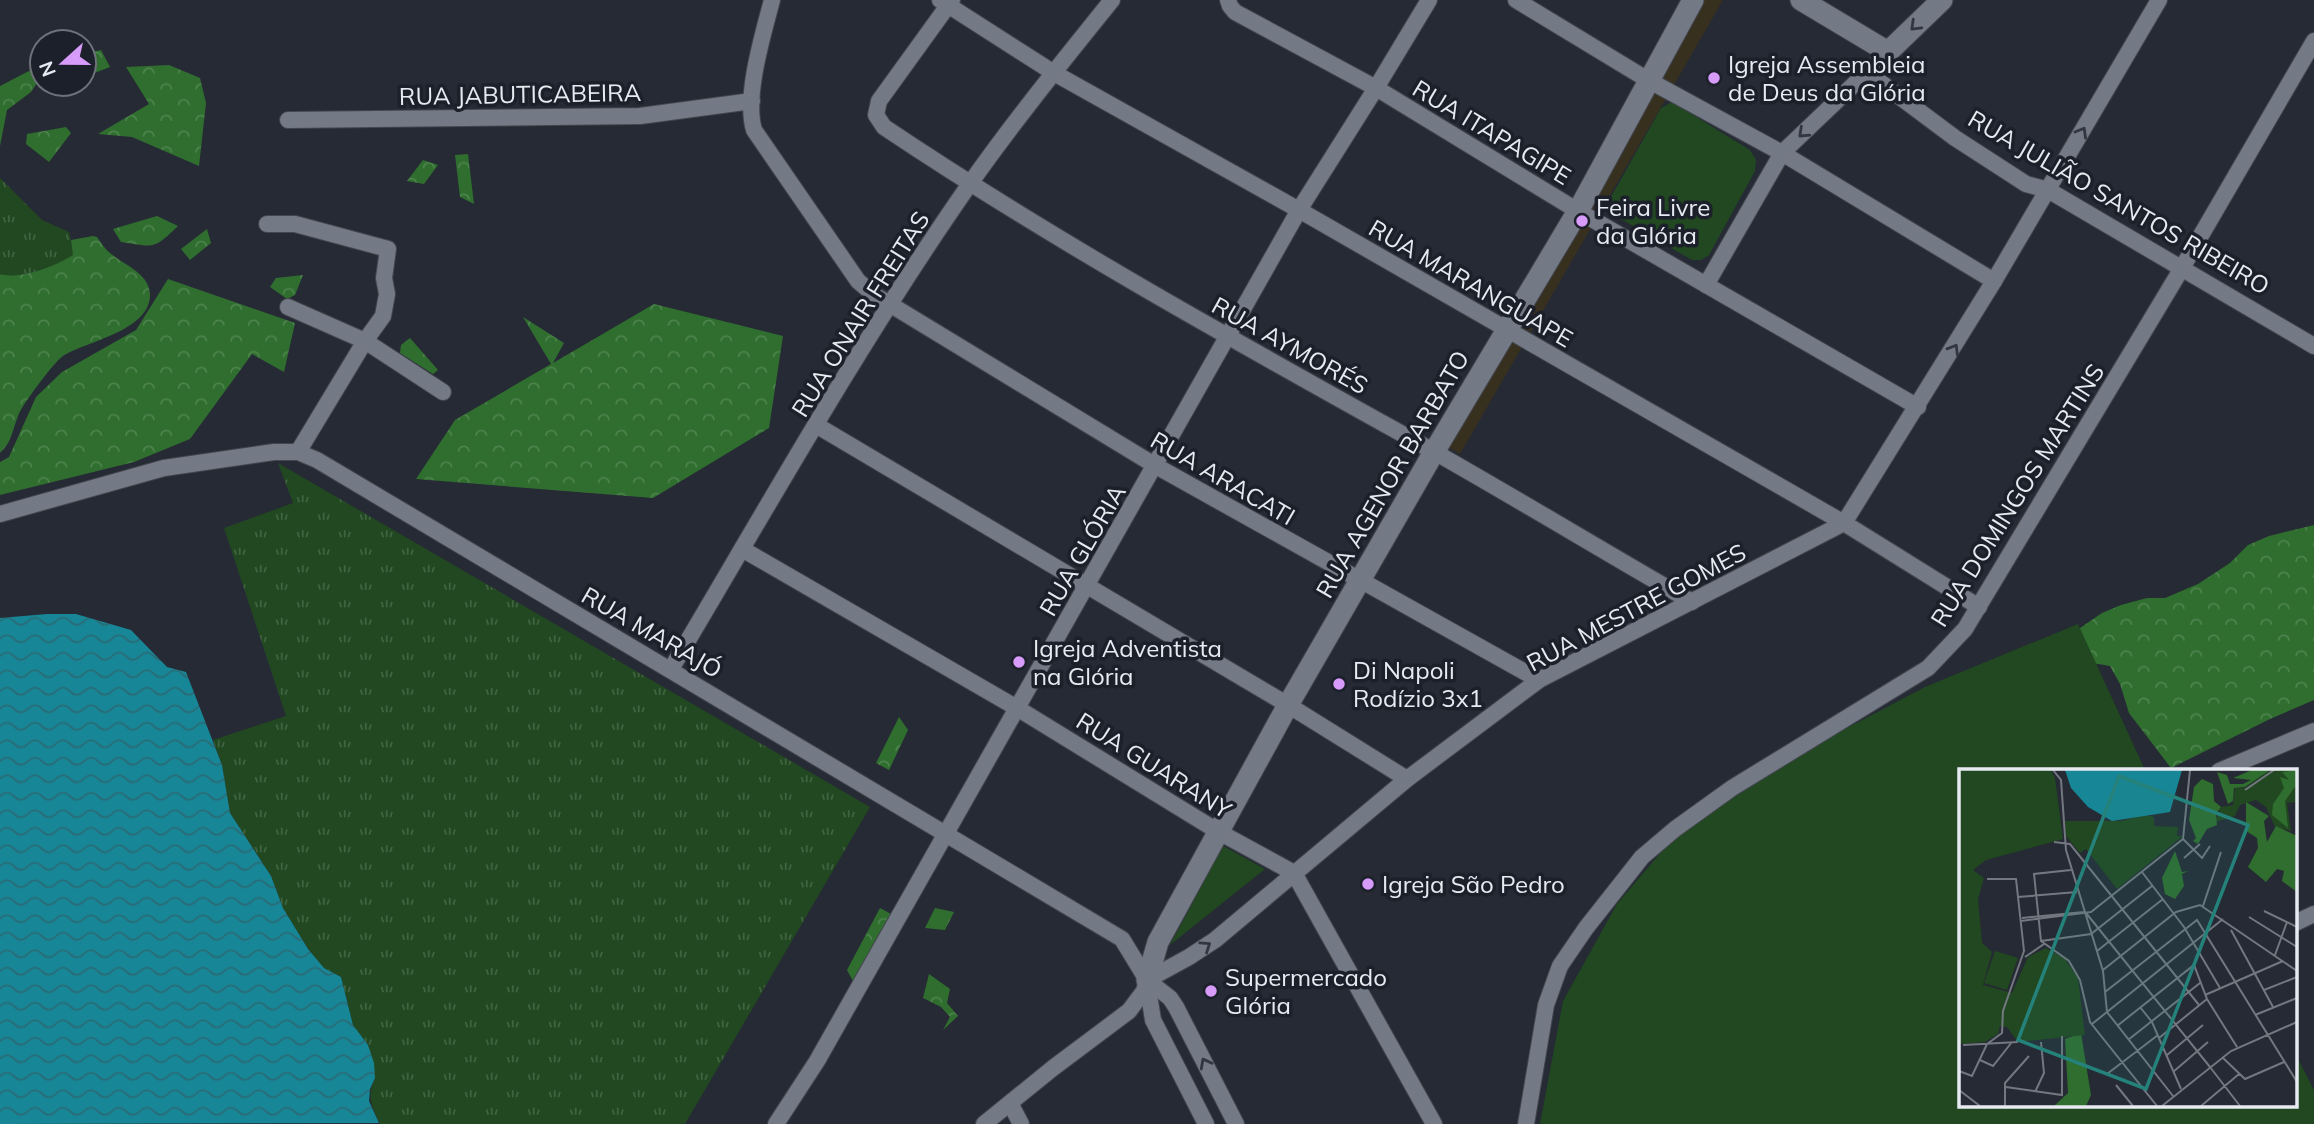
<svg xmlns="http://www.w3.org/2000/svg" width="2314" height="1124" font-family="Mulish,sans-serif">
<defs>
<pattern id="grass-tufts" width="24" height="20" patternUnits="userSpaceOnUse" patternTransform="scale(1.75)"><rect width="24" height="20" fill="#214820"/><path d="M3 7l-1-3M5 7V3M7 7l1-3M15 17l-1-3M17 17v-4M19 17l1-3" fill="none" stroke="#416341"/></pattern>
<pattern id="forest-crowns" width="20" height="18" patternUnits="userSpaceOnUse" patternTransform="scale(1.75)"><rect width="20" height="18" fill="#2f6e2e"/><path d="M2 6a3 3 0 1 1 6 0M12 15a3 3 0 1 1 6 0" fill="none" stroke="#4d834d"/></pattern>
<pattern id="water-waves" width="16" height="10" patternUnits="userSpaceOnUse" patternTransform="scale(1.75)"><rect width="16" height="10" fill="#178696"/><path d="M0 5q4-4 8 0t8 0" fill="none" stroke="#296c77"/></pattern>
</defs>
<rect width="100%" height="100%" fill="#252a34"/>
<path fill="#38301f" d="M1698 0H1723L1460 454 1441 443Z"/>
<g fill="url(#grass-tufts)">
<path d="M0 178 42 220 69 232 74 255C56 266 20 280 0 274Z"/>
<path d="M278 463 870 807 685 1124H380C372 1107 366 1096 375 1078L368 1045 353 1025 341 977 324 968 308 949 283 908 271 876 230 813 222 765 213 740 286 716 224 528 293 503Z"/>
</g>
<g fill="url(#forest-crowns)">
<path d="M101 50 110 67 89 75 84 69V54Z"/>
<path d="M169 65 200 78 206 103 199 166 132 137 98 134 149 104 126 67Z"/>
<path d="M31 70 41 77 31 92 7 110 0 146V86Z"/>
<path d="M66 127 71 133 49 162 26 144 27 134Z"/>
<path d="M468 154 474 204 460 197 455 155Z"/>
<path d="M423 160 438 165 424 184 407 181Z"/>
<path d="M157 216 178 226C153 250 155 247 121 242L113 229Z"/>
<path d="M207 229 211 243 190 260 181 249Z"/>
<path d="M93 236 97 237C101 243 105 249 110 253 124 265 149 273 150 294 151 331 87 341 63 356 55 361 21 406 18 416 12 431 12 442 0 453V274C20 280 56 266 73 255L71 240Z"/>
<path d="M303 275 295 295 287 299 270 287 276 278Z"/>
<path d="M168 279 295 323 284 372 252 354 190 439 134 462 0 495V462L9 457 36 397 62 372 136 330Z"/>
<path d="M654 304 783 336 769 428 653 498 416 479 455 420 551 364 523 317 564 343 553 363Z"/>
<path d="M410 338 438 370 433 374 400 353 401 345Z"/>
<path d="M2314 525V700L2270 719 2171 768 2129 713 2120 684 2110 666 2074 660 2067 637 2102 613 2121 605 2147 598H2165L2198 584 2230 563 2248 545 2269 536Z"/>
<path d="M899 717 908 730 889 770 876 763Z"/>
<path d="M880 908 891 914 854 983 847 970Z"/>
<path d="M935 908 954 912 945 930 925 928Z"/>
<path d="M929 974 950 989 947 1003 958 1016 943 1030 950 1017 941 1007 923 998Z"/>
</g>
<g fill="#214820">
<path d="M1672 102 1750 150 1756 160 1755 171 1709 255 1701 260H1692L1614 215 1607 204 1661 108Z"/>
<path d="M2078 624 2145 770 1960 771V1105H2295V1053L2314 1090V1124H1540L1563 1001 1617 904 1668 844 1754 777 1925 687Z"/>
<path d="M1223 846 1265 869 1170 945Z"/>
</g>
<path fill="url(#water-waves)" d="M47 614H76L131 630 167 667 186 672 222 765 230 813 271 876 283 908 308 949 324 968 341 977 353 1025 368 1045 374 1063 375 1078 370 1089 369 1101 379 1123 0 1124V618Z"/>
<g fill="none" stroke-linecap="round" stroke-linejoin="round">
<g stroke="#42464e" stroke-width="18">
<g id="street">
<path d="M772 0C763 35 744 96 754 130L858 281 873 294 1156 466 1539 680"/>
<path d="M940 0 1054 73 1299 210 1844 523 1979 607"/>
<path d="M952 0 879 101 876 115 884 127C1060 245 1246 347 1431 450 1519 500 1605 552 1692 602"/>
<path d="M1228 0 1230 6 1235 12 1376 88 1578 211 1918 407"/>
<path d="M1516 0 1648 80 1782 153 1994 281"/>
<path d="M1868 73 1955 138 2026 184 2048 190 2314 346"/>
<path d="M288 120 640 116 752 101"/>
<path d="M267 224H295L388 249 384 278 387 294 383 316 365 341 298 452"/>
<path d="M1706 285 1782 153 1888 52"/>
<path d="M288 307 365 341 443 392"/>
<path d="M816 425 1288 705 1407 779"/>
<path d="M0 514 164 468 274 452H298L317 460 1122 939 1147 980 1170 998 1176 1007 1236 1124"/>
<path d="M742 549 1017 708 1219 832 1294 873 1434 1124"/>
<path d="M671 669C768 506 861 340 969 185 1014 121 1063 61 1112 0"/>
<path d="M2219 771 2314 731"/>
<path d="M2295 923 2314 914"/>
<path d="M1147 982 1153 1020 1206 1124"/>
<path d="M1010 1103 1021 1124"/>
<path d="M776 1124 817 1061 1299 210 1376 88 1429 0"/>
<path d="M984 1124 1053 1068 1129 1011 1144 991 1147 980 1189 957 1215 940 1407 779 1539 680 1844 523 1994 281 2159 0"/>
<path d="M1526 1124 1546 1005 1560 966 1586 928 1642 857 1675 829 1732 788 1928 668 1965 629 2182 268 2314 41"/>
</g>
</g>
<g stroke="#42464e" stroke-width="23">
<g id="secondary">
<path d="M1801 0 1888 52 1942 0"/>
<path d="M1147 980 1158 942 1288 705 1434 452 1578 211 1693 0"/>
</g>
</g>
<use href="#street" stroke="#747986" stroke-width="16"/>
<use href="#secondary" stroke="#747986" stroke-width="21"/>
</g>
<defs><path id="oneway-chevron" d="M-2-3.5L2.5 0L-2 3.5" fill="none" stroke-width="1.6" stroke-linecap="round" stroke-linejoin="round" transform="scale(1.75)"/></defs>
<g stroke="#323641">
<use href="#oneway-chevron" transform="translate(1915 26) rotate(136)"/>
<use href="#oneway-chevron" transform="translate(2082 132) rotate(-60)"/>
<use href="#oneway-chevron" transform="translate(1803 133) rotate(137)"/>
<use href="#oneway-chevron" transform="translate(1954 349) rotate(-59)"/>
<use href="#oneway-chevron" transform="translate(1206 946) rotate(-34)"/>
<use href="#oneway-chevron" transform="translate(1205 1063) rotate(-118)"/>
</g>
<g fill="#d79bf9" stroke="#1c202a" stroke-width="2.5">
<circle cx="1714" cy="78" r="7"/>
<circle cx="1582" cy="221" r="7"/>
<circle cx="1019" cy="662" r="7"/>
<circle cx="1339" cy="684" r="7"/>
<circle cx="1368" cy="884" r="7"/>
<circle cx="1211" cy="991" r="7"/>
</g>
<g text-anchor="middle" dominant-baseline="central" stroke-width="7" stroke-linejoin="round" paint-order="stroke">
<g font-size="24" fill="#e7eaf1" stroke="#1c202a" text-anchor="start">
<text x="1728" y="64">Igreja Assembleia<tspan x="1728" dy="28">de Deus da Glória</tspan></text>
<text x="1596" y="207">Feira Livre<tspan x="1596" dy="28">da Glória</tspan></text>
<text x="1033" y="648">Igreja Adventista<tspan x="1033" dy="28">na Glória</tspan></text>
<text x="1353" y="670">Di Napoli<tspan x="1353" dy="28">Rodízio 3x1</tspan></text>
<text x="1382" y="884">Igreja São Pedro</text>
<text x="1225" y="977">Supermercado<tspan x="1225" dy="28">Glória</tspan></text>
</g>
<g font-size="24" fill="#e7eaf1" stroke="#1c202a">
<text transform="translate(520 94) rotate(-1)">RUA JABUTICABEIRA</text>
<text transform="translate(1492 132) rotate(31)">RUA ITAPAGIPE</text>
<text transform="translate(2119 202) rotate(30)">RUA JULIÃO SANTOS RIBEIRO</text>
<text transform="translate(1471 283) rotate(30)">RUA MARANGUAPE</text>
<text transform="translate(860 314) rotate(-58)">RUA ONAIR FREITAS</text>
<text transform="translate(1290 345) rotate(29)">RUA AYMORÉS</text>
<text transform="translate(1392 474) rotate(-60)">RUA AGENOR BARBATO</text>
<text transform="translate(1223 478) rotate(30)">RUA ARACATI</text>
<text transform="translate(2017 495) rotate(-58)">RUA DOMINGOS MARTINS</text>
<text transform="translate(1082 550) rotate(-60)">RUA GLÓRIA</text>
<text transform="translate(1636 607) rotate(-28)">RUA MESTRE GOMES</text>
<text transform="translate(652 632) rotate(30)">RUA MARAJÓ</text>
<text transform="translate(1154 765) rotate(32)">RUA GUARANY</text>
</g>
</g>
<g transform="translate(1959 769)">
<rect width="338" height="338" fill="#252a34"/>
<path d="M311 1H338V33L328 34 332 62 316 58 307 38 297 31 281 36 276 47 256 53 262 38 274 36 276 19H286ZM186 46 195 48V57L219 58 218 67H224L158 120 127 80 121 84 107 67 106 52H162Z" fill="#214820"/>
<path d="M293 1H311L286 18 275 19 274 32 269 35 258 3 268 6 271 15H284L292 11 274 9ZM338 1V15L326 32 329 59 313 46 314 35 325 19 321 8 330 11 323 3ZM243 10 254 15 255 32 262 38 257 45 258 56 248 60 239 75 234 72 237 69 230 51 235 18ZM287 33 310 47 305 52 308 73 317 57 338 67V123L323 112 325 102 318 100 307 113 289 98 299 79 298 69 287 62ZM216 82 223 103 229 102 223 105 225 117 216 130 206 125 203 109ZM122 264 132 326 127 337H95L109 324 106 270Z" fill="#2f6e2e"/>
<path d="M0 1H92L96 9 104 70 27 91 14 101 25 109 19 130 23 174 33 183 24 216 53 224 69 188 87 179 106 190 119 209 126 266 59 273 48 258 41 257 39 265 26 273 0 275ZM36 182 59 189 48 221 25 214Z" fill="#214820"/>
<path d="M106 1H223L211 43 153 52 129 38 112 19Z" fill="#178696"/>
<path fill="none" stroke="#737780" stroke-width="2" d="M94 1 102 11 107 81 144 202 148 243 214 327M286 21 315 1M224 70 231 1M224 70 243 89 251 77M95 73 111 75 240 236M225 89 241 75M112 101 75 105 82 172 110 192 121 211 131 253 198 337M183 103 225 158 261 219M28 110H57L65 182 44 242 43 264 28 275M59 128 118 123M244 137 262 83M305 142 338 158M127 144 251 298M290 148 338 178M63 149 125 143M62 152 132 143 224 70M272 161 314 238M82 172 132 165 193 117M138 182 204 130M316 186 328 153M66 188 85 175M144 201 217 143 241 136 338 202M305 221 338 208M146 223 238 151 338 313M246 226 324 192M181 238 193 253 222 320M296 246 338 229M133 255 264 150M158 257 235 196 248 230 278 278M200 269 248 230M169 271 241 214M4 276 59 273M208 286 244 256M263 288 286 310 325 293M21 291 34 297 53 273M251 298 281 337M0 302 13 307 28 275M214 303 249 273M148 305 199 266M157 316 174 337M47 318 103 326V267M0 321 21 337M76 323 85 304 82 273M46 337V314L70 287M203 337 272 282 338 253M242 337 280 305"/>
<path fill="#25827b" fill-opacity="0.15" stroke="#25827b" stroke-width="3.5" d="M160 7 289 56 187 320 59 271Z"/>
<rect width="338" height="338" fill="none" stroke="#e7eaf1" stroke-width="3.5"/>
</g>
<g transform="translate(63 63) rotate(249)"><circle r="33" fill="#1c202a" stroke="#6d717a" stroke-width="2"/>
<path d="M0-5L12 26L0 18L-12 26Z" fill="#d79bf9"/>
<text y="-10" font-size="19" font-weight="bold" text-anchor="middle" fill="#e7eaf1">N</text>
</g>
</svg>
